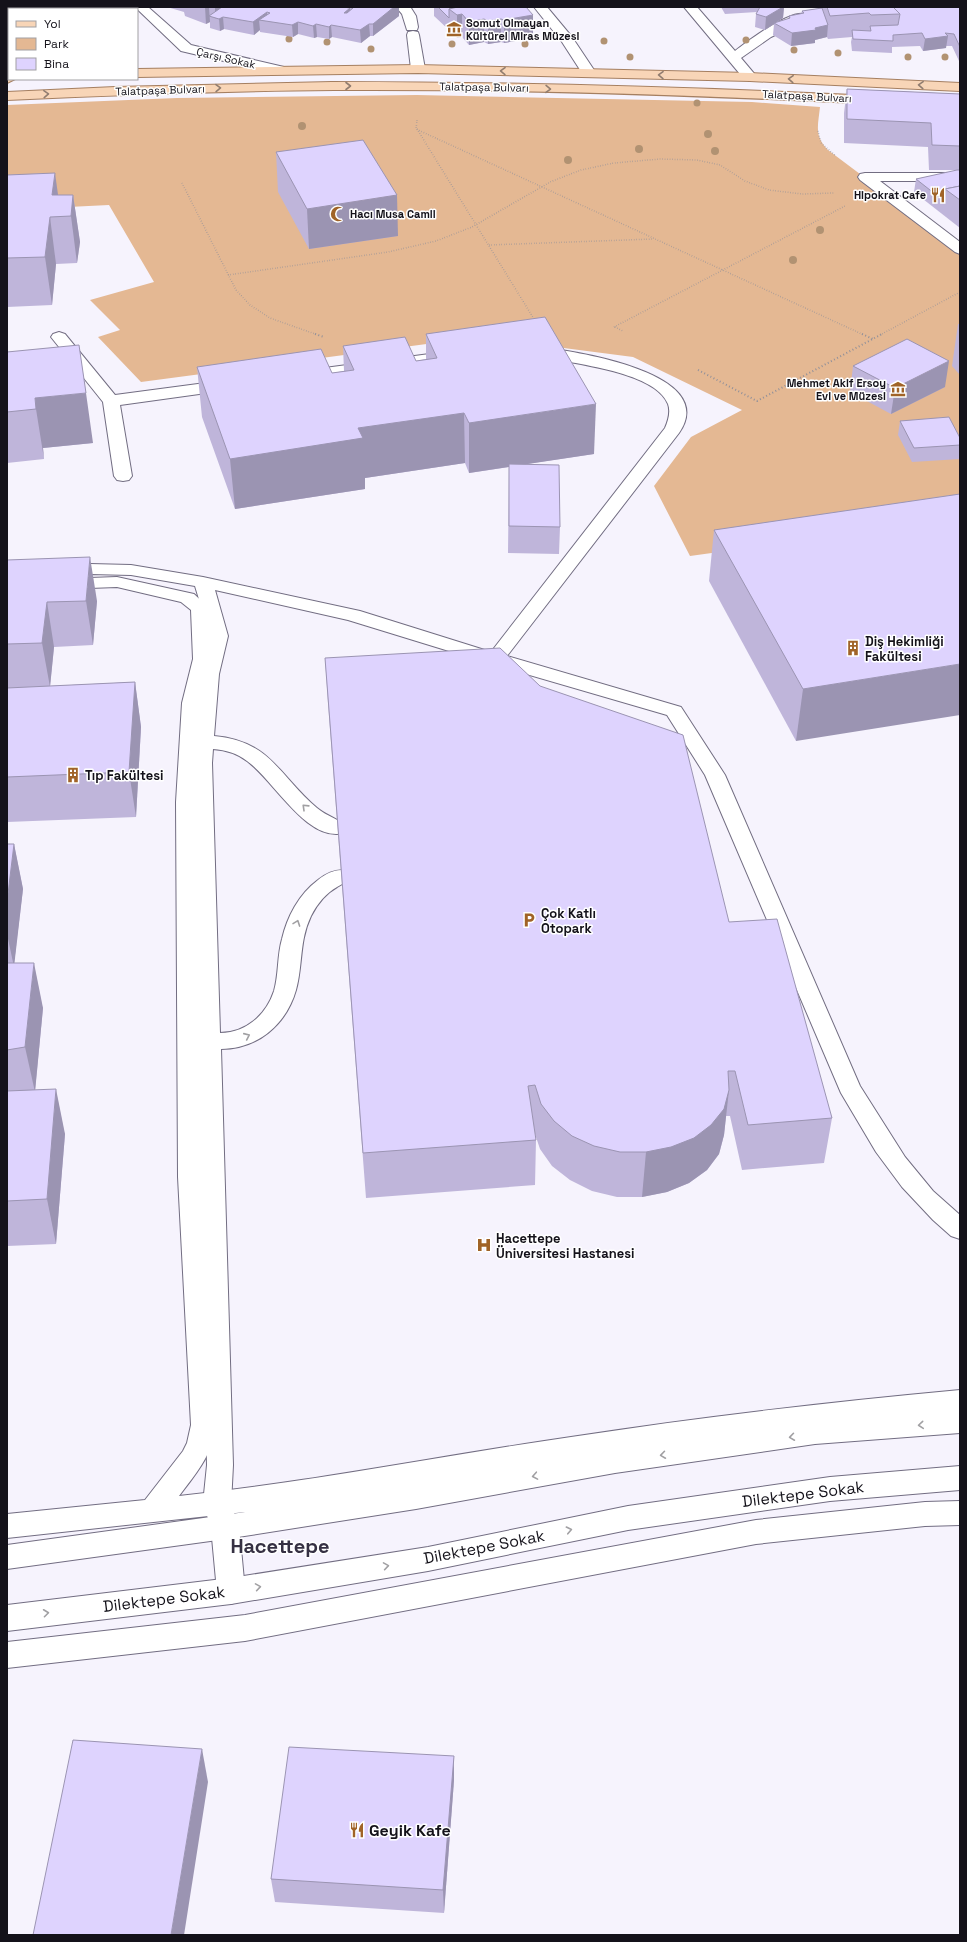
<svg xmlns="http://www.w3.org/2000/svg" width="967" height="1942" font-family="'Space Grotesk',sans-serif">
<rect width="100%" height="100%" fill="#f6f3fd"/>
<path fill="#e4b893" d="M417 95 752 102 820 107C818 126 814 136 828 150L960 249V519L690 556 654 486 691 437 742 410 633 357 479 337 141 382 98 337 120 330 90 300 154 282 109 205 7 210V105L177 98Z"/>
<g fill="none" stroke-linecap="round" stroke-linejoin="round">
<g stroke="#726d82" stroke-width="2">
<g id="lane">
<path d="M534 7H547L572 37 596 73 594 76H584L562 42Z"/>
<path d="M59 332 65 334 115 395 228 380 234 382 236 385 234 388 228 390 120 405 132 476 129 480 123 481 117 480 114 476 103 402 51 337 53 334Z"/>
<path d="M539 347C572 351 721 372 679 433L507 656 681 707 725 775 860 1086 905 1157 933 1191 960 1215V1239L951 1236 933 1220 902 1187 876 1152 841 1093 705 775 667 715 488 663 348 620 215 590 228 636 219 674 214 736C271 741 279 776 317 808 326 816 342 820 347 828L344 833C307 843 274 780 247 761 237 753 226 750 213 749L212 763 220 1033C246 1033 266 1015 274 991 279 974 277 956 282 939 287 917 299 894 318 880 327 873 337 868 348 871L352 876C348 882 343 883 337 887 326 893 317 904 311 916 299 941 303 965 296 990 286 1025 257 1049 221 1049L233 1465 231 1504 239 1527 245 1591 241 1600 231 1604 221 1600 217 1591 211 1527 203 1504 207 1465 192 763 199 674 210 636 195 586 131 575 90 574 7 577V567L90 564 131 565 203 577 360 611 491 652 665 428C668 421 671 412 668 404 655 370 565 363 533 355L531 352 533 349Z"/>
<path d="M452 351 458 353 460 356 458 359 302 381 296 379 294 376 296 373 302 371Z"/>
</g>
</g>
<g stroke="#726d82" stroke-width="2">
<g id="street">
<path d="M135 7H148L191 45 284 67 286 70 284 73 279 74 181 51Z"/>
<path d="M396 7 411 8 416 16 418 27 417 30H407L402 14Z"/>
<path d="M684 7H697L735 51C748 41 789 10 805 14L806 17 805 20 771 37 741 58 757 77 755 80H745Z"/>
<path d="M413 31 418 32 419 35 425 69 423 72H413L411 69 407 35 408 32Z"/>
<path d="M865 173H960V181H880L960 242V254L955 252 860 180 858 177 860 174Z"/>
<path d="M117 577 194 594 209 608 211 659 202 703 196 802 202 1177 217 1425C211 1456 198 1471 179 1496 311 1482 440 1456 571 1437 700 1417 830 1402 960 1390V1433L815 1444 615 1473 416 1509 225 1539 7 1569V1545L225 1515 245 1512 7 1538V1514L145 1500 183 1451 187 1443 191 1425 178 1177 176 802 182 703 193 659 191 610 181 602 117 587 7 591V581Z"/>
<path d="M960 1466V1490L830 1501 628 1530 428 1571 231 1604 7 1631V1605L231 1578 428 1547 628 1506 830 1477Z"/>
<path d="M960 1501V1525L925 1526 756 1544 245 1641 7 1668V1642L245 1615 756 1520 925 1502Z"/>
</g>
</g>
<g stroke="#a57f61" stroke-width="2">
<g id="primary">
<path d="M418 65 750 73 960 83V91L750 81 418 73 137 77V69Z"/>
<path d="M7 74H9V79H15L7 83Z"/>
<path d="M332 82C514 82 694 87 875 96L880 97 882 100 880 103 875 104C695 95 515 89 334 90 225 91 116 95 7 100V92L115 87Z"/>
</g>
</g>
<g stroke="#929099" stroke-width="1.5" stroke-dasharray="0.5 2" stroke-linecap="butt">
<path d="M417 120 416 129 864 335"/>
<path d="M417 129 534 319"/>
<path d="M818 131 821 143 836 156"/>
<path d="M182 183 236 290 250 305 270 318 318 335"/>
<path d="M489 245 653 239"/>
<path d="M228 275 388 252 436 241 472 227 550 182 581 170 614 163 660 159 697 160 720 165 745 181 769 190 802 194 834 193"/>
<path d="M614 327 845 206"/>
<path d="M615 327 623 331"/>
<path d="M880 335 960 292"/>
</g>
<g stroke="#929099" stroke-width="2" stroke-dasharray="1 2.5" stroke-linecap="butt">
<path d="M315 334 324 337"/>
<path d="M862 334 873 339"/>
<path d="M698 370 757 401 882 334"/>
</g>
<use href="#lane" fill="#fff" fill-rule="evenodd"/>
<use href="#street" fill="#fff" fill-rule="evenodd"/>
<use href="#primary" fill="#f8d5b7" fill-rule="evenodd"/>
</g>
<g fill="#b19272">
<circle cx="289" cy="39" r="3.5"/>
<circle cx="746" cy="40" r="3.5"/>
<circle cx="604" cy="41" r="3.5"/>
<circle cx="327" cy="42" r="3.5"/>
<circle cx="452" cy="44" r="3.5"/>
<circle cx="525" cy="44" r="3.5"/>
<circle cx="371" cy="49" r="3.5"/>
<circle cx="794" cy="50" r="3.5"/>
<circle cx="838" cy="53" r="3.5"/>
<circle cx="630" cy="57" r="3.5"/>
<circle cx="908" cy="57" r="3.5"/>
<circle cx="945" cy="57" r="3.5"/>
<circle cx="697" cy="103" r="3.5"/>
<circle cx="302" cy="126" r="4"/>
<circle cx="708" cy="134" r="4"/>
<circle cx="639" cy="149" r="4"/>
<circle cx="715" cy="151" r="4"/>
<circle cx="568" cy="160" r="4"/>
<circle cx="820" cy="230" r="4"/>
<circle cx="793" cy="260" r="4"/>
</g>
<g fill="#bfb5da">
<path d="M167 7H399V16L373 36H370L361 43 332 37 329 39 317 37 314 38 298 34 293 37 260 32V30L254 35 224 29 220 31 210 28V22L206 24 185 16 184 12Z"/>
<path d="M434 7H526L533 38 504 43 501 42 488 44 484 42 469 45 462 37 457 38 449 31V30L434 16Z"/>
<path d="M721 7H784L783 18 778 21 788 19 789 16 801 14 802 11 821 8V7H960V61H959L952 46H946V48L923 51 920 46 892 47V53L852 51 851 42 852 37 828 39 827 37 815 40V43L791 46 773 35 774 24 765 30 755 27 756 14 757 12 725 14Z"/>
<path d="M847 89 960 94V170H929L928 147 844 143V113Z"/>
<path d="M276 152 398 236 309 249 278 192Z"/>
<path d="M960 170V228L914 192 916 179Z"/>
<path d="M7 175 58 195H73L80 242 77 263 56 264 52 305 7 307Z"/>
<path d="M958 324H960V375L952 366Z"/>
<path d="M426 334 594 454 526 464 560 527 559 554 508 553 509 467 469 473 465 463 365 478V489L235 509 202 417 197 367 332 373 344 371 343 346 416 361 426 359Z"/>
<path d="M7 352 93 443 43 448 44 459 7 463Z"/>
<path d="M853 366 945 387 891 414 850 392Z"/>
<path d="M900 421 960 438V459L912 462 898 435Z"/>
<path d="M960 494 796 741 709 581 714 530Z"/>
<path d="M7 560 97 601 93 645 54 647 50 686 135 682 141 727 136 817 7 822Z"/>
<path d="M325 658 729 922 832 1118 824 1163 742 1170 730 1116H726L724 1135 719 1154 707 1170 689 1183 667 1192 642 1197H617L592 1191 570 1180 552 1166 540 1149 534 1131 536 1140 535 1185 366 1198 328 703Z"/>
<path d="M7 844H14L23 889 14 963 43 1008 35 1090 65 1134 56 1244 7 1246Z"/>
<path d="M454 1756V1780L444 1913 275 1902 271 1879Z"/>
</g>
<g fill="#9b94b2">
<path d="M205 7H209L210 22 206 24Z"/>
<path d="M215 7H232L223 17 224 29 220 31 219 19 215 18Z"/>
<path d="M343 7H344V12L350 8V20L344 25Z"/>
<path d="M394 7H399V16L373 36V24Z"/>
<path d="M783 7H784L783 18 775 23H774V24L765 30 766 17Z"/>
<path d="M267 12V21L259 20 260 30 254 35 253 22Z"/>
<path d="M462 14V37L457 38V15Z"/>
<path d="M533 15V38L504 43V20Z"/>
<path d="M464 17 501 19V42L488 44V21L484 19V42L469 45V22Z"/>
<path d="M298 22V34L293 37 292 25Z"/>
<path d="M316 24 317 37 314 38 313 26Z"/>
<path d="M369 24 370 36 361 43 360 30Z"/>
<path d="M331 25 332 37 329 39V27Z"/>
<path d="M828 25 827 37 815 40V43L791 46 792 33Z"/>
<path d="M948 36 946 48 923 51 925 39Z"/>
<path d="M55 173 61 216 52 195Z"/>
<path d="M73 195 80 242 77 263 71 216Z"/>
<path d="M397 195 398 236 309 249 307 209Z"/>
<path d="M50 217 56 264 52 305 45 257Z"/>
<path d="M949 361 945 387 891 414 895 388Z"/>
<path d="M86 393 93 443 43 448 44 459 36 409 35 398Z"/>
<path d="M596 404 594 454 469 473V423Z"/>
<path d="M464 413 465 463 365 478V489L235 509 230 459 358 428Z"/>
<path d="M90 557 97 601 93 645 86 601Z"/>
<path d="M47 602 54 647 50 687 42 643Z"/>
<path d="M960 664V715L796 741 803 689Z"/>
<path d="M135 682 141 727 136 817 129 772Z"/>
<path d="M14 844 23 889 14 967 7 934V902Z"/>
<path d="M34 963 43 1008 35 1092 25 1047Z"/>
<path d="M56 1089 65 1134 56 1244 47 1199Z"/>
<path d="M729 1090 724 1135 719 1154 707 1170 689 1183 667 1192 642 1197 646 1152Z"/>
<path d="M202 1749 208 1782 184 1935H171Z"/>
<path d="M454 1756V1780L444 1913 443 1890Z"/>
</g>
<g fill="#ded3fe" stroke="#9b94b2">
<path d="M222 7H343L350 8 344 13H347L353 8 348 7H394L373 24H369L360 30 331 25 329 27 316 24 313 26 298 22 292 25 259 20 270 13 267 12 253 22 223 17 219 19 209 16Z"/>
<path d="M438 7H458L449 9V18Z"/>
<path d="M458 7H526L533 15 504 20 501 19 488 21 484 19 469 22 462 14 457 15 449 9Z"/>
<path d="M760 7H783L766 17 756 14Z"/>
<path d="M827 7H893L900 14 871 15 869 13 830 16Z"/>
<path d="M893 7H960V47L954 34 945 33 948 36 925 39 922 33 893 35V41L853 39 852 30 871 31 870 26 898 25 900 14Z"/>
<path d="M822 8 828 25 815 28 816 30 792 33 774 23 790 18 789 16 804 13 802 11Z"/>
<path d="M847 89 960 94V146L932 145 931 123 847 119Z"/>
<path d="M363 140 397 195 307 209 276 152Z"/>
<path d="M957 170H960V186L945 189 944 201 916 179Z"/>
<path d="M55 173 52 195H73L71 216 50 217 45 257 7 258V175Z"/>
<path d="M960 186V200L945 189Z"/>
<path d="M545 317 596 404 469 423 464 413 358 428 363 438 230 459 197 367 321 349 332 373 354 370 343 346 405 337 416 361 437 358 426 334Z"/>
<path d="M907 339 949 361 895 388 853 366Z"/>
<path d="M79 345 86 393 35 398 36 409 7 412V352Z"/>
<path d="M949 417 960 438V445L914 448 900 421Z"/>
<path d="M509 464 559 465 560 527 509 526Z"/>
<path d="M960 494V664L803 689 714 530Z"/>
<path d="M90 557 86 601 47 602 42 643 7 644V560Z"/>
<path d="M500 648 540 686 683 735 729 922 777 919 832 1118 748 1125 735 1071H728L729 1090 724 1109 711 1125 694 1138 671 1147 646 1152H620L594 1146 572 1136 554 1121 541 1104 535 1085 528 1086 536 1140 363 1153 325 658Z"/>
<path d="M135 682 129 772 7 777V688Z"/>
<path d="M7 844H14L7 902Z"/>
<path d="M7 963H34L25 1047 7 1050Z"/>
<path d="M56 1089 47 1199 7 1201V1091Z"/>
<path d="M73 1740 202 1749 171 1935H33Z"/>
<path d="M289 1747 454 1756 443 1890 271 1879Z"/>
</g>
<defs><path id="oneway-chevron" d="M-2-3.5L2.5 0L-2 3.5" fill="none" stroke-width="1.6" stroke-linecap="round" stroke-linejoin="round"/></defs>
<g stroke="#917d70">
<use href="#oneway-chevron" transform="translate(503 71) rotate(-179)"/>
<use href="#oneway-chevron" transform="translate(661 75) rotate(-179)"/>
<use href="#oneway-chevron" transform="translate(791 79) rotate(-177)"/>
<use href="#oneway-chevron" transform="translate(921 85) rotate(-177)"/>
<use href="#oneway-chevron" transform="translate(348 86)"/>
<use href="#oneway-chevron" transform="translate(218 88) rotate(-1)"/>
<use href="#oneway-chevron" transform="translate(548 89) rotate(1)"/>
<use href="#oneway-chevron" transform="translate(46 94) rotate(-3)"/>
</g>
<g stroke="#a1a0a3">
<use href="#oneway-chevron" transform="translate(305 807) rotate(-136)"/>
<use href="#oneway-chevron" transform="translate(297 923) rotate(-70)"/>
<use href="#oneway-chevron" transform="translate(247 1036) rotate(-24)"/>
<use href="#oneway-chevron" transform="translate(921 1425) rotate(175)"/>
<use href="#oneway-chevron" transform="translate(792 1437) rotate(172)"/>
<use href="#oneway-chevron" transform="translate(663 1455) rotate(172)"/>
<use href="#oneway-chevron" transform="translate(535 1476) rotate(170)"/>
<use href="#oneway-chevron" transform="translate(569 1530) rotate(-12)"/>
<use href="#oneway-chevron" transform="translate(386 1566) rotate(-9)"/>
<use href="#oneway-chevron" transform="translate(258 1587) rotate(-9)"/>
<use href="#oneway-chevron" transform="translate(46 1613) rotate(-7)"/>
</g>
<defs>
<g id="museum-bare" transform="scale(1.2)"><path d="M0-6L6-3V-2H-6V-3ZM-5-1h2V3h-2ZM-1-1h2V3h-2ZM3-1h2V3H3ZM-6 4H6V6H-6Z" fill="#a06327" stroke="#fff" stroke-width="2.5" paint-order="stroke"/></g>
<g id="restaurant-bare" transform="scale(1.2)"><path d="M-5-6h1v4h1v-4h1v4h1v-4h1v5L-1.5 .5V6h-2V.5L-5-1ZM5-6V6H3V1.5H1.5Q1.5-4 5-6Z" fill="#a06327" stroke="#fff" stroke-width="2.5" paint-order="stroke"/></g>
<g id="mosque-bare" transform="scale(1.2)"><path d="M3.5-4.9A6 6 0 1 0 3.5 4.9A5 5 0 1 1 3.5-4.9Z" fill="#a06327" stroke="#fff" stroke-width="2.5" paint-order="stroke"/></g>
<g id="building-bare" transform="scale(1.2)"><path d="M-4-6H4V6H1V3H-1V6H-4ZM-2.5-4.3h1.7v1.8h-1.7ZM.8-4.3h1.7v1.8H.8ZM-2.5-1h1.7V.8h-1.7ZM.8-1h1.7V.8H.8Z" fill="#a06327" stroke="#fff" stroke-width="2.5" paint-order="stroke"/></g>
<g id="parking-bare" transform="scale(1.2)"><path d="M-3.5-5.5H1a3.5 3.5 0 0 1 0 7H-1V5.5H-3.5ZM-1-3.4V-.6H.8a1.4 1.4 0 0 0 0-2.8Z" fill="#a06327" stroke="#fff" stroke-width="2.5" paint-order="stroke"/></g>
<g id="hospital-bare" transform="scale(1.2)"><path d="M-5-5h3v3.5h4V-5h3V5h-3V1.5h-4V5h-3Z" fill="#a06327" stroke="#fff" stroke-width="2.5" paint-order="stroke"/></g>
</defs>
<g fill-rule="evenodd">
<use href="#museum-bare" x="454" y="29"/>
<use href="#restaurant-bare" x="938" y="195"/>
<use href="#mosque-bare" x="338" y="214"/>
<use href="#museum-bare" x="898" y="389"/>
<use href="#building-bare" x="853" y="648"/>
<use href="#building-bare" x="73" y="775"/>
<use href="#parking-bare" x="529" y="920"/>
<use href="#hospital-bare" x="484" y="1245"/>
<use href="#restaurant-bare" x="357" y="1830"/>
</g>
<g text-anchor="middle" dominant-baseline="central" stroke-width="3" stroke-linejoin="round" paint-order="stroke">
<g font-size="11" font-weight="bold" fill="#14121a" stroke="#fff" text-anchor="start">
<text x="466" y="23">Somut Olmayan<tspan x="466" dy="13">Kültürel Miras Müzesi</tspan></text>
<text x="926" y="195" text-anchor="end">Hipokrat Cafe</text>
<text x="350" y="214">Hacı Musa Camii</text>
<text x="886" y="383" text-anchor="end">Mehmet Akif Ersoy<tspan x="886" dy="13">Evi ve Müzesi</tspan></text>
</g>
<g font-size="11" fill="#14121a" stroke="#fff">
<text transform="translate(226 58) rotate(13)">Çarşı Sokak</text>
<text transform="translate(484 87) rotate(1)">Talatpaşa Bulvarı</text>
<text transform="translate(160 90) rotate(-2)">Talatpaşa Bulvarı</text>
<text transform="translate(807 96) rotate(3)">Talatpaşa Bulvarı</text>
</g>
<g font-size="13" font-weight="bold" fill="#14121a" stroke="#fff" text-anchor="start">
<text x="865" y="641">Diş Hekimliği<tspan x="865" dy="15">Fakültesi</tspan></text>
<text x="85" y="775">Tıp Fakültesi</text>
<text x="541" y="913">Çok Katlı<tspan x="541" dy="15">Otopark</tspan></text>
<text x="496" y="1238">Hacettepe<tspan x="496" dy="15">Üniversitesi Hastanesi</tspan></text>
</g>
<g font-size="16" fill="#14121a" stroke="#fff">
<text transform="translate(803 1494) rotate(-7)">Dilektepe Sokak</text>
<text transform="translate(484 1547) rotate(-11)">Dilektepe Sokak</text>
<text transform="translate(164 1599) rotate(-7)">Dilektepe Sokak</text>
</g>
<g font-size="16" font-weight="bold" fill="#14121a" stroke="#fff" text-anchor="start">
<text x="369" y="1830">Geyik Kafe</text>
</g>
<g font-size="20" font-weight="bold" fill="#363143" stroke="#fff">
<text x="280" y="1546">Hacettepe</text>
</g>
</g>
<rect width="967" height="1942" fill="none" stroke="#14121a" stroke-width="16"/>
<rect x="8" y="8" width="130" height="72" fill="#ffffff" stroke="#a1a0a3"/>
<rect x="16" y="21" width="20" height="6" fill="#f8d5b7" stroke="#a1a0a3"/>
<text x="44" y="28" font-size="12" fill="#14121a">Yol</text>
<rect x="16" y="38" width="20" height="12" fill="#e4b893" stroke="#a1a0a3"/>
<text x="44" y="48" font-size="12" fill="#14121a">Park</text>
<rect x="16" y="58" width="20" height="12" fill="#ded3fe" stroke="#a1a0a3"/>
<text x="44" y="68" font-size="12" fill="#14121a">Bina</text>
</svg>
